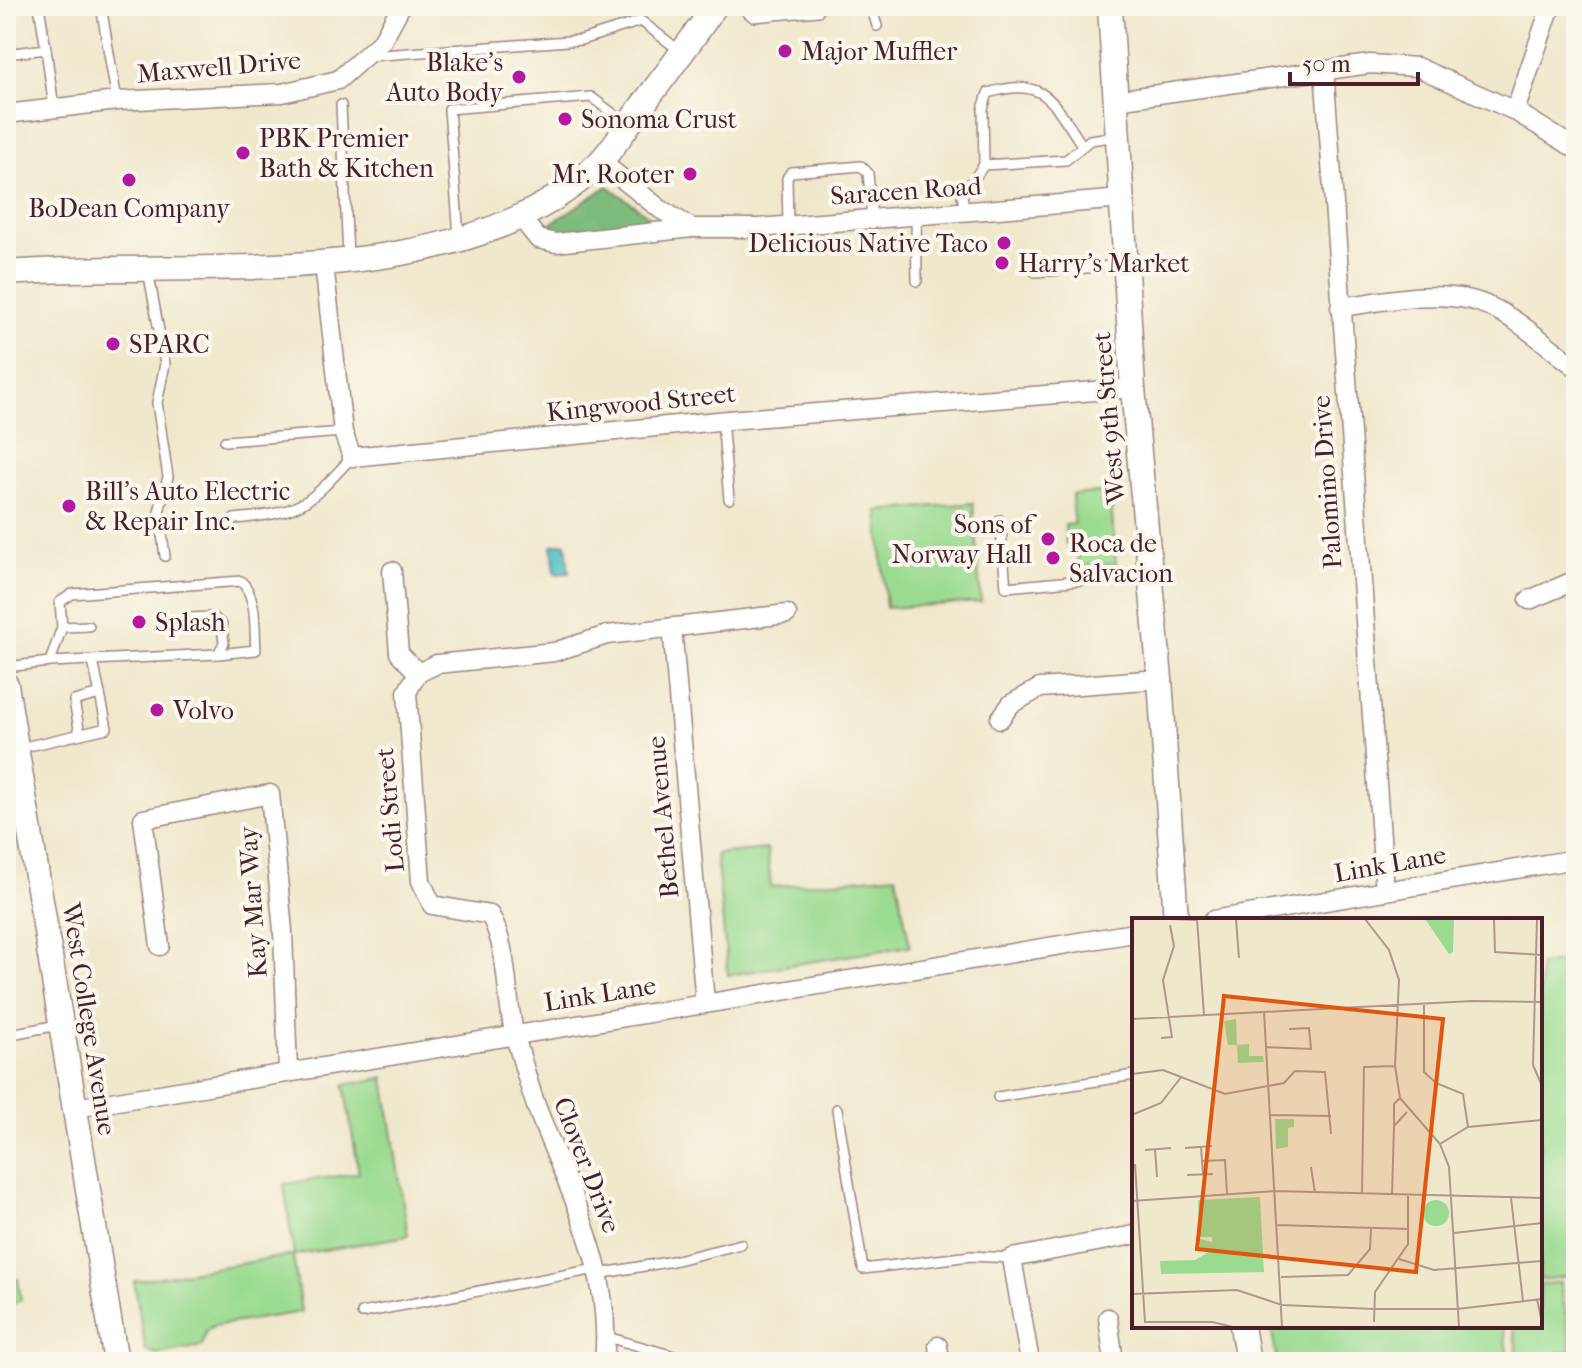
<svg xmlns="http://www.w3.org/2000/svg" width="1582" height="1368" font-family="'IM FELL French Canon',serif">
<rect width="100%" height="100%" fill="#fbf7ec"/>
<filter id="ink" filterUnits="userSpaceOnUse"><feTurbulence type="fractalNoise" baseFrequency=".0125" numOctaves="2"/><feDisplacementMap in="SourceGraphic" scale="16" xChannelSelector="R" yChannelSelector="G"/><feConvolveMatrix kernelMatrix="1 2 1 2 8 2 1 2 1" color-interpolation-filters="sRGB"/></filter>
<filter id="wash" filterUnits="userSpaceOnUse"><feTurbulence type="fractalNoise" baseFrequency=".006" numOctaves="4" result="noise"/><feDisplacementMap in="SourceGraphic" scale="32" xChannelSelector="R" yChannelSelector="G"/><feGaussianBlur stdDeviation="1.8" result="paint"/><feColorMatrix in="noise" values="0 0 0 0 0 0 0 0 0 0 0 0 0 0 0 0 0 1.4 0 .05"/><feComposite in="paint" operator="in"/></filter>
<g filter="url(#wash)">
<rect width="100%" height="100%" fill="#f0e8cc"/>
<g fill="#9bdb91" stroke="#727d5e" stroke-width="2">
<path d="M1110 492 1116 564 1079 566 1077 545H1066L1065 525 1074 524 1072 495Z"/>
<path d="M973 503 981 602 886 608 878 511Z"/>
<path d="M767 849 771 887 896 875 910 946 728 975 716 854Z"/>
<path d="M1576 959V1275L1540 1280V965Z"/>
<path d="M384 1078 408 1236 294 1255 284 1184 359 1173 344 1085Z"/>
<path d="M293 1255 301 1312 213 1326 206 1331 202 1346 158 1354 146 1351 134 1281Z"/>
<path d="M18 1279 21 1300 6 1307V1281Z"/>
<path d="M1560 1282 1572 1351 1518 1360 1513 1326H1540V1285Z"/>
<path d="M1271 1326H1503L1509 1362H1277Z"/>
</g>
<path fill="#7cbb7b" stroke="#636d53" stroke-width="2" d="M608 186 649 216 650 223 552 233 549 225Z"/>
<path fill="#4fbec5" stroke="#4c6e78" stroke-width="2" d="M566 543 569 573 555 574 552 545Z"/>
</g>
<g filter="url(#ink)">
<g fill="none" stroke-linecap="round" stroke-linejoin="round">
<g stroke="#9d847c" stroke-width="12">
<g id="lane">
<path d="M101 6 117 101"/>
<path d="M740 6 753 17 818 11 815 6"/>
<path d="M871 6 877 26"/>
<path d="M46 49 54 108"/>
<path d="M6 54 46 49 39 6"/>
<path d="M369 56 581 40 641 21 680 51"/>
<path d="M341 105 348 257"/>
<path d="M984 165 983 109 988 93C1046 75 1053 103 1082 145"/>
<path d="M965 212 962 195 984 165 1066 160 1090 140 1118 136"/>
<path d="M916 216 917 281"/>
<path d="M788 225 787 178 791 172 861 166 868 173 872 219"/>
<path d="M459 236 449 109 591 97 628 125"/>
<path d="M148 270 165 364 157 403 168 477 159 512 165 556"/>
<path d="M1035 272 1123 265"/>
<path d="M722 420 729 499"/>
<path d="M225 441 343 432"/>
<path d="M234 519C301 513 307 506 352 457"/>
<path d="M1000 520 1006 587 1147 574"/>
<path d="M89 626 62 627 50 662 218 654 224 643 222 625 213 617 189 618"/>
<path d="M62 627 60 602 72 594 241 581C258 598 254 627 256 650L218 654"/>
<path d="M6 667 50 662"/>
<path d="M80 734 74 701 100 694"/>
<path d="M20 748 107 728 93 661"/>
<path d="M6 1035 58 1025"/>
<path d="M998 1097 1134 1075"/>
<path d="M837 1109 863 1269 971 1256 1012 1258"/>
<path d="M598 1274 673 1261 741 1244"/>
<path d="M362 1313 596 1269"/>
<path d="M607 1337 695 1362"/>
</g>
</g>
<g stroke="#9d847c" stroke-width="21">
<g id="street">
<path d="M1324 69 1385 891"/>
<path d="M1116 100 1370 64 1417 67 1515 111 1576 149"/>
<path d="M1515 111 1551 6"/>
<path d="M6 114 117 101 282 93 338 80 382 41 401 6"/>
<path d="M600 161 660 209 692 228H758L1123 199"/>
<path d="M519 215 538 239 556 243 692 228"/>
<path d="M324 264 343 432 352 457 728 420 1133 388"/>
<path d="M1340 307C1382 302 1429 290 1471 300 1509 309 1545 345 1576 367"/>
<path d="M392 571 399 653 418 673"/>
<path d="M1529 600 1576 580"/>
<path d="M672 627 705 1003"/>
<path d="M1000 719 1011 704 1040 688 1160 679"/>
<path d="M1213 920 1576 859"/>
<path d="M160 946 143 819 270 794 283 931 288 1072"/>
<path d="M75 1108 1134 933"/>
<path d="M1108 1318 1114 1362"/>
<path d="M938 1346 940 1362"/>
<path d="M604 1362C613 1271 572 1198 540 1116 530 1092 524 1065 516 1040 504 998 511 955 490 915L432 905 421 881 407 692 418 673 437 664 554 652 607 635 787 614"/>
<path d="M1030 1362 1012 1258 1134 1235"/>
</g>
</g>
<g stroke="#9d847c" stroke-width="27">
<g id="secondary">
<path d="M1110 6 1133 388 1160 679 1176 920"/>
<path d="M6 273C185 258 463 299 600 162 613 148 625 129 636 114 663 78 690 43 715 6"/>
<path d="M6 685 116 1362"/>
<path d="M1242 1326 1248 1362"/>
</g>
</g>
<use href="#lane" stroke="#fff" stroke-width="9"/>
<use href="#street" stroke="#fff" stroke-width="18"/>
<use href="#secondary" stroke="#fff" stroke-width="24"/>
</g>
</g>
<g fill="#b5179e" stroke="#fbf7ec" stroke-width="3">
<circle cx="785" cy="51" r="8"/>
<circle cx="519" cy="77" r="8"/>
<circle cx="565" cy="119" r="8"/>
<circle cx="243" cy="153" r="8"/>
<circle cx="690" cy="174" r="8"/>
<circle cx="129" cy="180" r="8"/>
<circle cx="1004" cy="243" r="8"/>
<circle cx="1002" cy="263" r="8"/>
<circle cx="113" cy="344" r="8"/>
<circle cx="69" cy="506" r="8"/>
<circle cx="1048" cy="539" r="8"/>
<circle cx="1053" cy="558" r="8"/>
<circle cx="139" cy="622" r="8"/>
<circle cx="157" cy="710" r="8"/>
</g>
<g text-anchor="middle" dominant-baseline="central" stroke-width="8" stroke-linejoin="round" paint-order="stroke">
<g font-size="26" fill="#4a1f2b" stroke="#fbf7ec" text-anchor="start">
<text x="801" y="51">Major Muffler</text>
<text x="503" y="62" text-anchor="end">Blake's<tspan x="503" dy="30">Auto Body</tspan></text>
<text x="581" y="119">Sonoma Crust</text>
<text x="259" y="138">PBK Premier<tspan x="259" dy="30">Bath &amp; Kitchen</tspan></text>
<text x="674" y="174" text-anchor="end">Mr. Rooter</text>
<text x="129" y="208" text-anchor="middle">BoDean Company</text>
<text x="988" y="243" text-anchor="end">Delicious Native Taco</text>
<text x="1018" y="263">Harry's Market</text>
<text x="129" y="344">SPARC</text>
<text x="85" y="491">Bill's Auto Electric<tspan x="85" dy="30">&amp; Repair Inc.</tspan></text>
<text x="1032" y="524" text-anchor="end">Sons of<tspan x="1032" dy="30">Norway Hall</tspan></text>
<text x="1069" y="543">Roca de<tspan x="1069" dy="30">Salvacion</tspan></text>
<text x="155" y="622">Splash</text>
<text x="173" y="710">Volvo</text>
</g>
<g font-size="26" fill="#4a1f2b" stroke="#fbf7ec">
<text transform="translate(219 67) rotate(-5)">Maxwell Drive</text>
<text transform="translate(906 191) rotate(-4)">Saracen Road</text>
<text transform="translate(641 403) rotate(-6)">Kingwood Street</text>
<text transform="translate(1109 418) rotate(-95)">West 9th Street</text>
<text transform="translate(1327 482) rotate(-94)">Palomino Drive</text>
<text transform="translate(390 810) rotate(-95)">Lodi Street</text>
<text transform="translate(663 817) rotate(-95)">Bethel Avenue</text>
<text transform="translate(1390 864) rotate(-10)">Link Lane</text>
<text transform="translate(253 902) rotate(-94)">Kay Mar Way</text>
<text transform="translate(600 994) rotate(-9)">Link Lane</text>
<text transform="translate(89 1019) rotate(81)">West College Avenue</text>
<text transform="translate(587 1165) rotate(69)">Clover Drive</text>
</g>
</g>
<g transform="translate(1132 918)">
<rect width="410" height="410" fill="#f0e8cc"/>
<path d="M293 1H322L321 34 317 36ZM104 101 105 127 117 126V138H131L132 144 106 145 105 127H96L92 103ZM143 201H162V209L156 210V229L144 231ZM128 279 132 354 29 356 28 343 63 342 80 332 68 329V321L80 324V319H67L66 282ZM291 295a13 13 0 1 1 26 0a13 13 0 1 1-26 0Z" fill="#9bdb91"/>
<path fill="none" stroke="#ae988c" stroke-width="2" d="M37 1 65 2M65 1 72 97M104 1 107 40M233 1 257 32 267 62 263 148 268 180 308 226 317 249 327 409M362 1 363 34 410 37M405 1 401 147 410 168M0 50V1M292 85V154L304 165 331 176 336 209M132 94 150 409M0 101 340 83 410 84M29 120 40 119 31 62 42 28 38 7M134 129 179 131 177 110 157 111M0 156 31 152 93 176 152 165 163 153 193 154 199 216M2 196 29 185 50 158M138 197 199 198M262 207V186L268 180M308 226 336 209 410 202M69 229 71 256M53 230 80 228M23 231 25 259M13 232 39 230M70 243 93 242 95 276M3 246 13 404H80L101 409M179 249 183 275M55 257 81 256M230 275 232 149 263 148M260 277 262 208 275 194M379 280 391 383M0 283 143 273 410 280M145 307 277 311M322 315 410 305M267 341 302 352 410 343M149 359 216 357 238 331 239 310M0 376 105 372 150 387 242 391H325L410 381M405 381 410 405M242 404 243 374 276 326V278"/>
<path fill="#e0560e" fill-opacity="0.15" stroke="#e0560e" stroke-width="4" d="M92 78 311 101 284 354 65 331Z"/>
<rect width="410" height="410" fill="none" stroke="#4a1f2b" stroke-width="4"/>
</g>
<rect width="1582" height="1368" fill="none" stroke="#fbf7ec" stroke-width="32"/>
<path d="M1290 72v12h128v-12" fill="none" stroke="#4a1f2b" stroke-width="4"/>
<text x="1302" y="72" font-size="24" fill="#4a1f2b" stroke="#fbf7ec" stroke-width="6" paint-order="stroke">50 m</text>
</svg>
